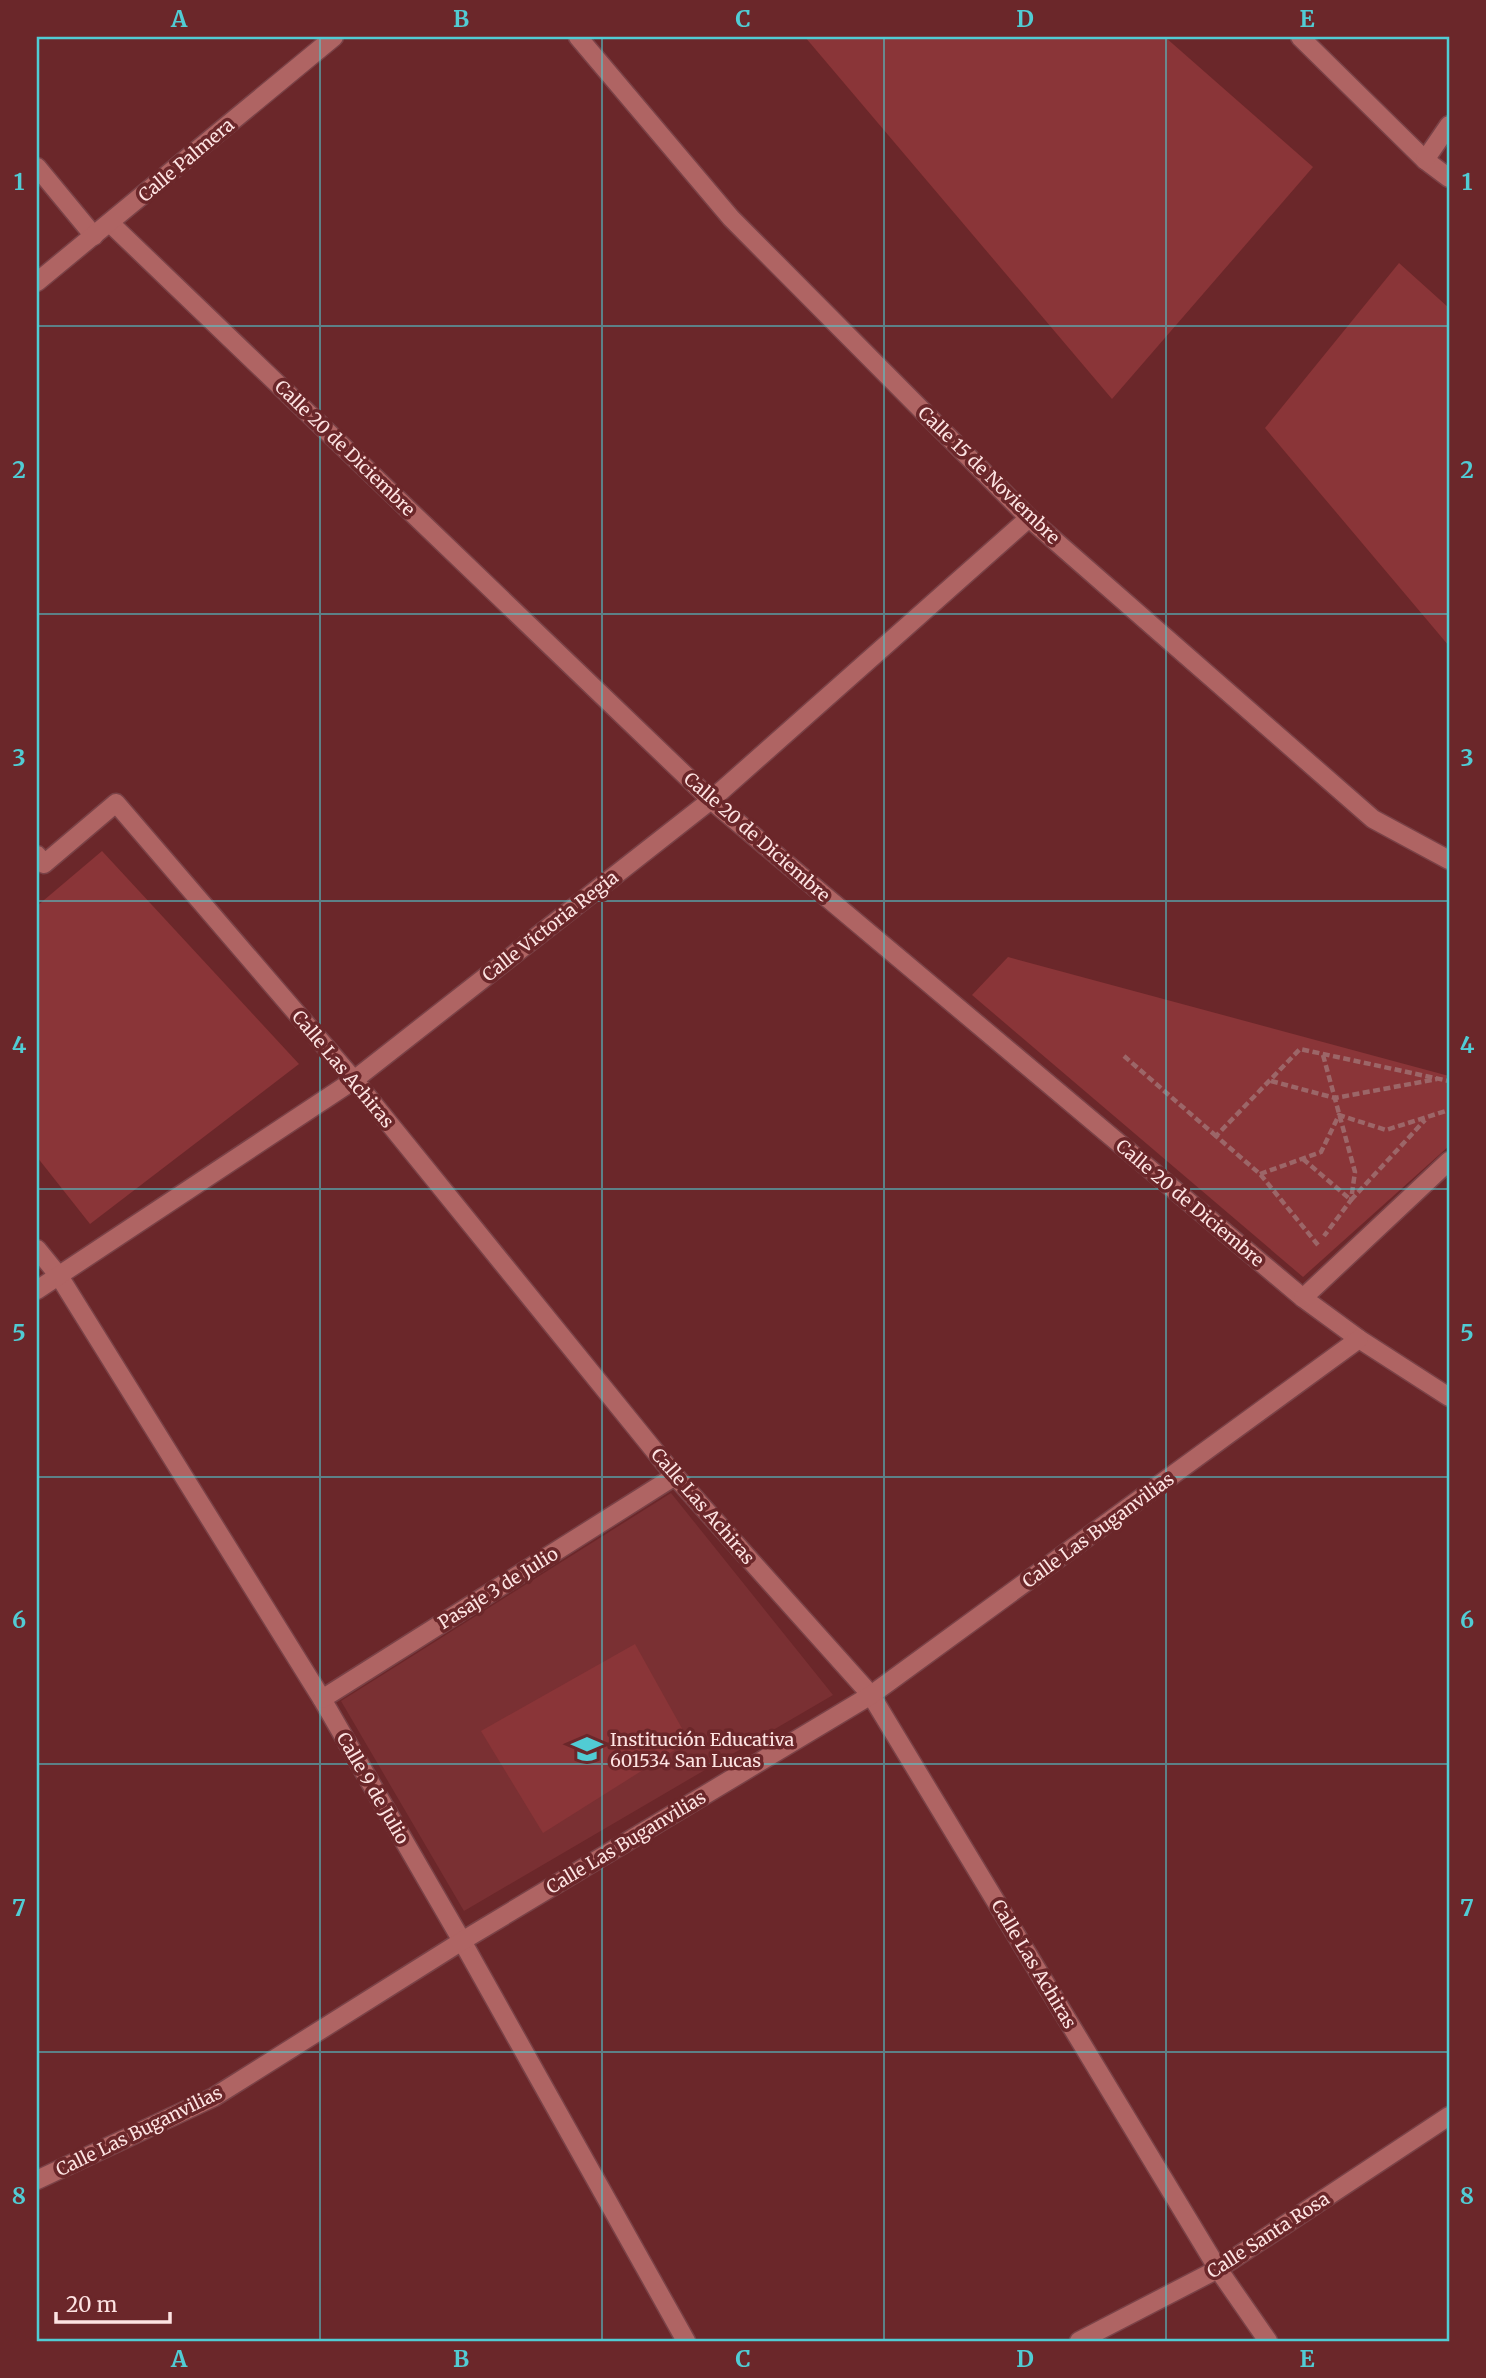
<svg xmlns="http://www.w3.org/2000/svg" width="1486" height="2378" font-family="Merriweather,serif">
<rect width="100%" height="100%" fill="#6b272a"/>
<path fill="#7a3033" d="M671 1493 833 1695 464 1911 341 1701Z"/>
<g fill="#8a3538">
<path d="M805 37H1165L1313 167 1112 399Z"/>
<path d="M1399 263 1449 308V646L1265 428Z"/>
<path d="M102 851 299 1064 90 1224 37 1157V906Z"/>
<path d="M1008 957 1449 1076V1146L1303 1277 972 995Z"/>
<path d="M635 1644 689 1741 543 1833 481 1731Z"/>
</g>
<g fill="none" stroke-linecap="round" stroke-linejoin="round">
<g stroke="#7a4247" stroke-width="21">
<g id="minor">
<path d="M578 37 731 218 1029 518 1373 819 1449 860"/>
<path d="M1300 37 1425 160 1449 178"/>
<path d="M1425 160 1449 125"/>
<path d="M37 167 94 236"/>
<path d="M110 223 711 800 1303 1298 1359 1339 1449 1397"/>
<path d="M37 282 334 37"/>
<path d="M37 855 44 864 116 803 354 1080 675 1476 871 1695 1218 2269 1268 2341"/>
<path d="M37 1249 59 1276 322 1699 462 1941 686 2341"/>
<path d="M37 1290 354 1080 711 800 1029 518"/>
<path d="M1303 1298 1449 1161"/>
<path d="M322 1699 675 1476"/>
<path d="M37 2180 214 2097 462 1941 871 1695 1359 1339"/>
<path d="M1079 2341 1218 2269 1449 2116"/>
</g>
</g>
<g stroke="#9c6668" stroke-width="4.5" stroke-dasharray="7 3.5" stroke-linecap="butt">
<path d="M1323 1055 1355 1172 1351 1200 1324 1236"/>
<path d="M1124 1056 1216 1136"/>
<path d="M1271 1081 1335 1098 1437 1079"/>
<path d="M1303 1159 1351 1200 1425 1120"/>
<path d="M1260 1174 1321 1152 1339 1115 1386 1130 1449 1110"/>
<path d="M1318 1245 1260 1174 1216 1136 1300 1049 1449 1081"/>
</g>
<use href="#minor" stroke="#af6463" stroke-width="18"/>
</g>
<path fill="none" stroke="#51ccd4" stroke-width="2" stroke-opacity="0.55" d="M320 37V2341M602 37V2341M884 37V2341M1166 37V2341M37 326H1449M37 614H1449M37 901H1449M37 1189H1449M37 1477H1449M37 1764H1449M37 2052H1449"/>
<defs>
<g id="school-bare" transform="scale(2.415)"><path d="M0-5L7-2L0 1L-7-2ZM-4 1L0 2.5L4 1V4Q0 6-4 4Z" fill="#51ccd4" stroke="#6b272a" stroke-width="2.5" paint-order="stroke"/></g>
</defs>
<g fill-rule="evenodd">
<use href="#school-bare" x="587" y="1749"/>
</g>
<g text-anchor="middle" dominant-baseline="central" stroke-width="7" stroke-linejoin="round" paint-order="stroke">
<g font-size="18" fill="#fde3e2" stroke="#6b272a">
<text transform="translate(186 160) rotate(-40)">Calle Palmera</text>
<text transform="translate(345 448) rotate(44)">Calle 20 de Diciembre</text>
<text transform="translate(989 475) rotate(44)">Calle 15 de Noviembre</text>
<text transform="translate(757 837) rotate(41)">Calle 20 de Diciembre</text>
<text transform="translate(550 926) rotate(-38)">Calle Victoria Regia</text>
<text transform="translate(343 1069) rotate(50)">Calle Las Achiras</text>
<text transform="translate(1190 1203) rotate(40)">Calle 20 de Diciembre</text>
<text transform="translate(703 1506) rotate(49)">Calle Las Achiras</text>
<text transform="translate(1098 1530) rotate(-36)">Calle Las Buganvilias</text>
<text transform="translate(498 1588) rotate(-32)">Pasaje 3 de Julio</text>
<text transform="translate(373 1788) rotate(60)">Calle 9 de Julio</text>
<text transform="translate(626 1842) rotate(-31)">Calle Las Buganvilias</text>
<text transform="translate(1034 1964) rotate(59)">Calle Las Achiras</text>
<text transform="translate(139 2131) rotate(-26)">Calle Las Buganvilias</text>
<text transform="translate(1268 2235) rotate(-33)">Calle Santa Rosa</text>
</g>
<g font-size="18" fill="#fde3e2" stroke="#6b272a" text-anchor="start">
<text x="610" y="1739">Institución Educativa<tspan x="610" dy="21">601534 San Lucas</tspan></text>
</g>
</g>
<rect width="1486" height="2378" fill="none" stroke="#6b272a" stroke-width="77"/>
<path d="M56 2312v10h114v-10" fill="none" stroke="#fde3e2" stroke-width="3.5"/>
<text x="66" y="2312" font-size="21" fill="#fde3e2" stroke="#6b272a" stroke-width="5" paint-order="stroke">20 m</text>
<rect x="38" y="38" width="1410" height="2302" fill="none" stroke="#51ccd4" stroke-width="2.5"/>
<g font-size="23" text-anchor="middle" font-weight="bold" fill="#51ccd4">
<text x="179" y="27">A</text>
<text x="461" y="27">B</text>
<text x="743" y="27">C</text>
<text x="1025" y="27">D</text>
<text x="1307" y="27">E</text>
<text x="19" y="190">1</text>
<text x="1467" y="190">1</text>
<text x="19" y="478">2</text>
<text x="1467" y="478">2</text>
<text x="19" y="766">3</text>
<text x="1467" y="766">3</text>
<text x="19" y="1053">4</text>
<text x="1467" y="1053">4</text>
<text x="19" y="1341">5</text>
<text x="1467" y="1341">5</text>
<text x="19" y="1628">6</text>
<text x="1467" y="1628">6</text>
<text x="19" y="1916">7</text>
<text x="1467" y="1916">7</text>
<text x="19" y="2204">8</text>
<text x="1467" y="2204">8</text>
<text x="179" y="2367">A</text>
<text x="461" y="2367">B</text>
<text x="743" y="2367">C</text>
<text x="1025" y="2367">D</text>
<text x="1307" y="2367">E</text>
</g>
</svg>
